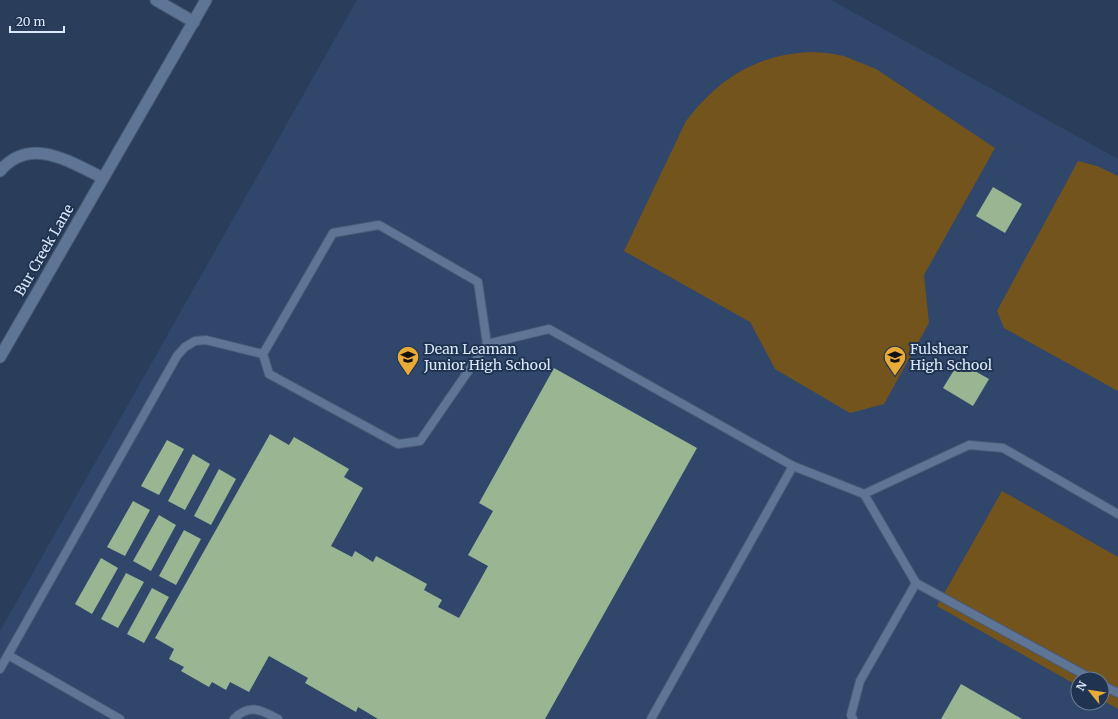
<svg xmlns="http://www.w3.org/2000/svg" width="1118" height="719" font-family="Merriweather,serif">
<rect width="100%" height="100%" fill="#2a3e5c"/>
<path fill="#30476b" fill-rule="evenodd" d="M357 0H831L1118 159V719H0V631ZM1078 679H1102V703H1078Z"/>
<g fill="#73541c">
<path d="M810 52 827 53 844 56 876 69 995 148 924 275 929 323 884 404 850 413 775 369 750 322 624 251 686 121C719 78 756 55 810 52Z"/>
<path d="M1078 161 1097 166 1118 176V391L1004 328 997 311Z"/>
<path d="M1002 491 1118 557V709L1102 700V679H1078V686L937 606Z"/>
</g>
<g fill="#9ab592">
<path d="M993 187 1022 204 1005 233 976 216Z"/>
<path d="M959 362 989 379 973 406 943 388Z"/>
<path d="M554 368 697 448 545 719H378L358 707 356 712 305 683 308 678 269 656 249 692 230 682 226 690 212 682 209 687 181 671 184 667 169 659 174 649 155 638 270 434 289 445 294 437 349 469 344 477 363 488 331 546 352 557 355 551 373 562 376 556 427 584 424 590 442 600 438 607 459 618 488 566 468 555 493 511 479 503Z"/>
<path d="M167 440 184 449 159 495 141 486Z"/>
<path d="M193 454 210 464 185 510 168 501Z"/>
<path d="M219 469 236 479 211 525 194 516Z"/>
<path d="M133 501 150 510 125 556 107 547Z"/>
<path d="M159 515 176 525 151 571 133 561Z"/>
<path d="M184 530 201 539 176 585 159 576Z"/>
<path d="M101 558 118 568 92 614 75 604Z"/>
<path d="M126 573 144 582 118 628 101 619Z"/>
<path d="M152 588 169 597 144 643 127 634Z"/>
<path d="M961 684 1022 719H941Z"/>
</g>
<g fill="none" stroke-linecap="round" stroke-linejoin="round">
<g stroke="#4a5b74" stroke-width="10">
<g id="service">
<path d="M487 344 478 282 379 225 333 233 263 354 269 374 398 444 420 441 487 344 549 329 793 466 864 494 916 583 1092 679"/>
<path d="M864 494 969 445 1003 448 1118 514"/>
<path d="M8 655 120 719"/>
<path d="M0 669 177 356 185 347 195 341 206 340 263 354"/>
<path d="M1102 685 1118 693"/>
<path d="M234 719C249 703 261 710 278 719"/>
<path d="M651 719 793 466"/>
<path d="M853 719 851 715 860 681 916 583"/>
</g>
</g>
<g stroke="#4a5b74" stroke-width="13">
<g id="minor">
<path d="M156 0 194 22"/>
<path d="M0 171C30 135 70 162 103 178"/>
<path d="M0 357 206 0"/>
</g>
</g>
<use href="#service" stroke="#5f7596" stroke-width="8"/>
<use href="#minor" stroke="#5f7596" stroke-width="11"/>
</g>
<defs>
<g id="school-pin" transform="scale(1.15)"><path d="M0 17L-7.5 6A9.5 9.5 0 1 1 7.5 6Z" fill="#e9ab38" stroke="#203451"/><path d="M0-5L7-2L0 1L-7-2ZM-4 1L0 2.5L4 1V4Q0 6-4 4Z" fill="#111"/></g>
</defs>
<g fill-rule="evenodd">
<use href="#school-pin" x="408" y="357"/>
<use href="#school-pin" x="895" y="357"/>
</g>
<g text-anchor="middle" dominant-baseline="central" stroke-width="4" stroke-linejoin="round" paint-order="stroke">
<g font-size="14" fill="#dbe7fa" stroke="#203451">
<text transform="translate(44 250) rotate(-60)">Bur Creek Lane</text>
</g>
<g font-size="14" fill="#dbe7fa" stroke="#203451" text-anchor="start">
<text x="424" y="349">Dean Leaman<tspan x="424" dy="16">Junior High School</tspan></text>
<text x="910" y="349">Fulshear<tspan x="910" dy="16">High School</tspan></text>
</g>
</g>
<g transform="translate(1090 691) rotate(300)"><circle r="19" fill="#203451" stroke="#6b7c95"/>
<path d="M0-3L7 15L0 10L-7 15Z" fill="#e9ab38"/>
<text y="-6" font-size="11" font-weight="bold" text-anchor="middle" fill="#dbe7fa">N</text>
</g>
<path d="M10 26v6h54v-6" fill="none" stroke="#dbe7fa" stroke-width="2"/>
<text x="16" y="26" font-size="12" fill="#dbe7fa" stroke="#203451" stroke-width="3" paint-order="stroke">20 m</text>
</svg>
